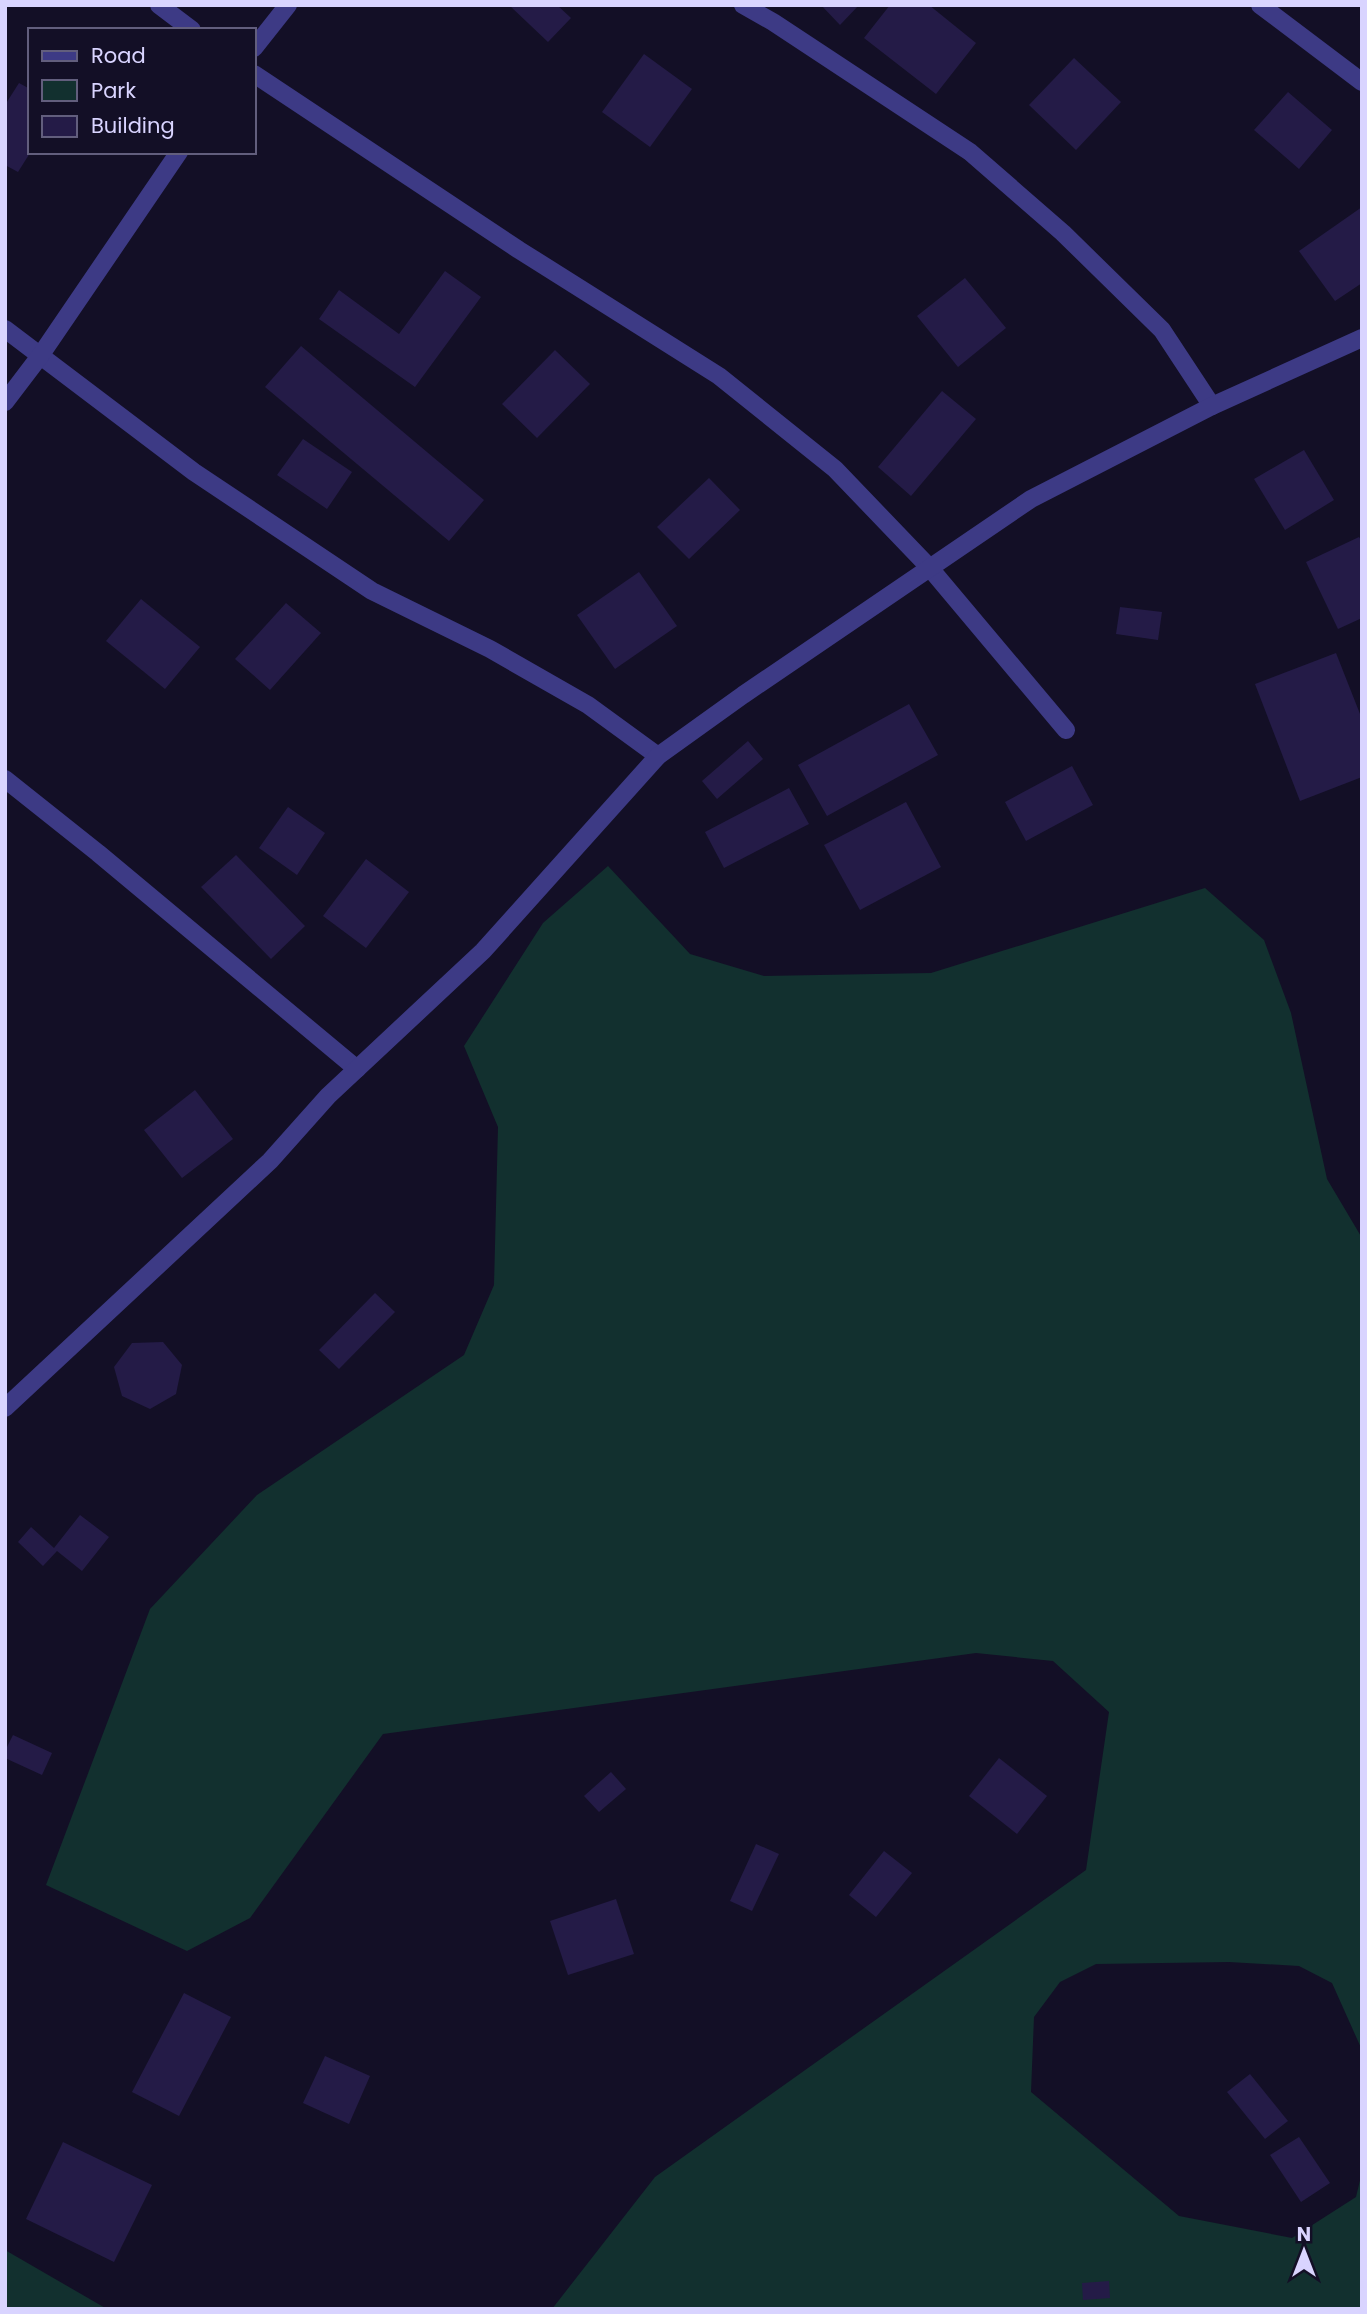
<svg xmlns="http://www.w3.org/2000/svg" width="1367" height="2314" font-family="Poppins,sans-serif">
<rect width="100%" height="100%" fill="#130f26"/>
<g fill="#12302f">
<path d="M608 866 690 954 764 976 931 973 1205 888 1264 940 1291 1013 1327 1179 1362 1238V2050L1332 1983 1299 1966 1229 1962 1096 1964 1060 1982 1034 2017 1031 2092 1179 2216 1292 2238 1356 2197 1362 2172V2309H552L655 2177 1086 1870 1109 1712 1053 1661 976 1653 383 1734 250 1918 187 1951 46 1885 150 1609 257 1495 464 1355 494 1285 498 1127 464 1046 543 923Z"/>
<path d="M5 2250 107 2309H5Z"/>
</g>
<g fill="#241b47">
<path d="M509 5H557L571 18 548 42Z"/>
<path d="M821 5H859L840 25Z"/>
<path d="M890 5H929L976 43 936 94 864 38Z"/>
<path d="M644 54 692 89 650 147 602 112Z"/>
<path d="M1074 58 1121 102 1076 150 1029 105Z"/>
<path d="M19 83 30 89V153L18 172 5 165V105Z"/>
<path d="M1288 92 1332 130 1299 169 1254 130Z"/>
<path d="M1362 207V283L1335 301 1299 251Z"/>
<path d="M445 271 481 297 415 387 319 319 339 290 399 334Z"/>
<path d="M965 278 1006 328 958 367 917 316Z"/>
<path d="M301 346 484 500 449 541 265 387Z"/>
<path d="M555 350 590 384 537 438 502 404Z"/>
<path d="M942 391 976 419 911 496 878 467Z"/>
<path d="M303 439 352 472 327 509 277 475Z"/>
<path d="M1304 450 1334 500 1285 530 1254 479Z"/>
<path d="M709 478 740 510 689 559 657 527Z"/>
<path d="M1359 537 1362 542V618L1338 629 1306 562Z"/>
<path d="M639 572 677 626 615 669 577 615Z"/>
<path d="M141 599 200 647 165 689 106 641Z"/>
<path d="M286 603 321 633 270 690 235 659Z"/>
<path d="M1120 607 1162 612 1158 640 1116 634Z"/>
<path d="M1336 653 1362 719V777L1300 801 1255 684Z"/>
<path d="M909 704 938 755 827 816 798 765Z"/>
<path d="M748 741 763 759 717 799 702 781Z"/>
<path d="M1072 766 1093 805 1026 841 1005 802Z"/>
<path d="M789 788 809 824 724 868 705 832Z"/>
<path d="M906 802 941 867 860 910 824 845Z"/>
<path d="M288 807 325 833 297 875 259 848Z"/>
<path d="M236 855 305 926 271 959 201 887Z"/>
<path d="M366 859 409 892 366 948 323 916Z"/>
<path d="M195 1090 233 1139 182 1178 144 1130Z"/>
<path d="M375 1293 395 1312 339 1369 319 1350Z"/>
<path d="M163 1342 182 1365 176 1394 150 1409 122 1396 114 1367 132 1343Z"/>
<path d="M80 1515 109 1537 82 1571 57 1551 43 1566 18 1542 31 1527 54 1548Z"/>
<path d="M13 1735 52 1753 42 1775 5 1758V1751Z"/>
<path d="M999 1758 1047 1796 1017 1834 969 1796Z"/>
<path d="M611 1772 626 1789 599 1812 584 1796Z"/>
<path d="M756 1844 779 1854 752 1911 730 1901Z"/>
<path d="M884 1851 912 1873 876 1917 849 1895Z"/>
<path d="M616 1899 634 1954 568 1975 550 1921Z"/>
<path d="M184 1993 231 2017 179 2116 132 2092Z"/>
<path d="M325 2056 370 2076 349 2124 303 2103Z"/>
<path d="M1250 2074 1288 2121 1265 2139 1227 2092Z"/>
<path d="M1299 2137 1330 2183 1301 2202 1270 2155Z"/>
<path d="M63 2142 152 2185 114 2262 26 2219Z"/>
<path d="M1109 2281 1110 2298 1083 2300 1082 2283Z"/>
</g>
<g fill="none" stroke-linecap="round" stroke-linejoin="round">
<g stroke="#3d3a85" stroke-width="18">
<path d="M159 5 192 30"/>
<path d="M743 5 773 22 970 152 1063 233 1162 330 1212 406"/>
<path d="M1260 5 1362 82"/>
<path d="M254 48 288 5"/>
<path d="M254 74 519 250 719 376 835 469 929 567 1066 730"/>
<path d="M5 329 194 472 372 591 490 649 588 705 658 756"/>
<path d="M5 402 40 356 179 152"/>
<path d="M5 779 98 853 357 1069"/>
<path d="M5 1408 270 1161 328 1096 483 951 658 756 743 695 1031 499 1212 406 1362 338"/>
</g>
</g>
<rect width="1367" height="2314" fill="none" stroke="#d9d4ff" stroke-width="14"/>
<rect x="28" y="28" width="228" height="126" fill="#130f26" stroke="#625e7d" stroke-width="2"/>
<rect x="42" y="51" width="35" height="10" fill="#3d3a85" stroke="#625e7d" stroke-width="2"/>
<text x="91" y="63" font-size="21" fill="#d9d4ff">Road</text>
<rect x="42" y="80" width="35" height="21" fill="#12302f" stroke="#625e7d" stroke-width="2"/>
<text x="91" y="98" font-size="21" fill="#d9d4ff">Park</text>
<rect x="42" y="116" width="35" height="21" fill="#241b47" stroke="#625e7d" stroke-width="2"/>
<text x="91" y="133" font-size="21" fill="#d9d4ff">Building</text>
<g transform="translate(1304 2251)" stroke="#130f26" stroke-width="5" paint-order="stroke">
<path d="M0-5L12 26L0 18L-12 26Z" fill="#d9d4ff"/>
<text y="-10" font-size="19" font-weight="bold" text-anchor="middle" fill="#d9d4ff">N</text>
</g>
</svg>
